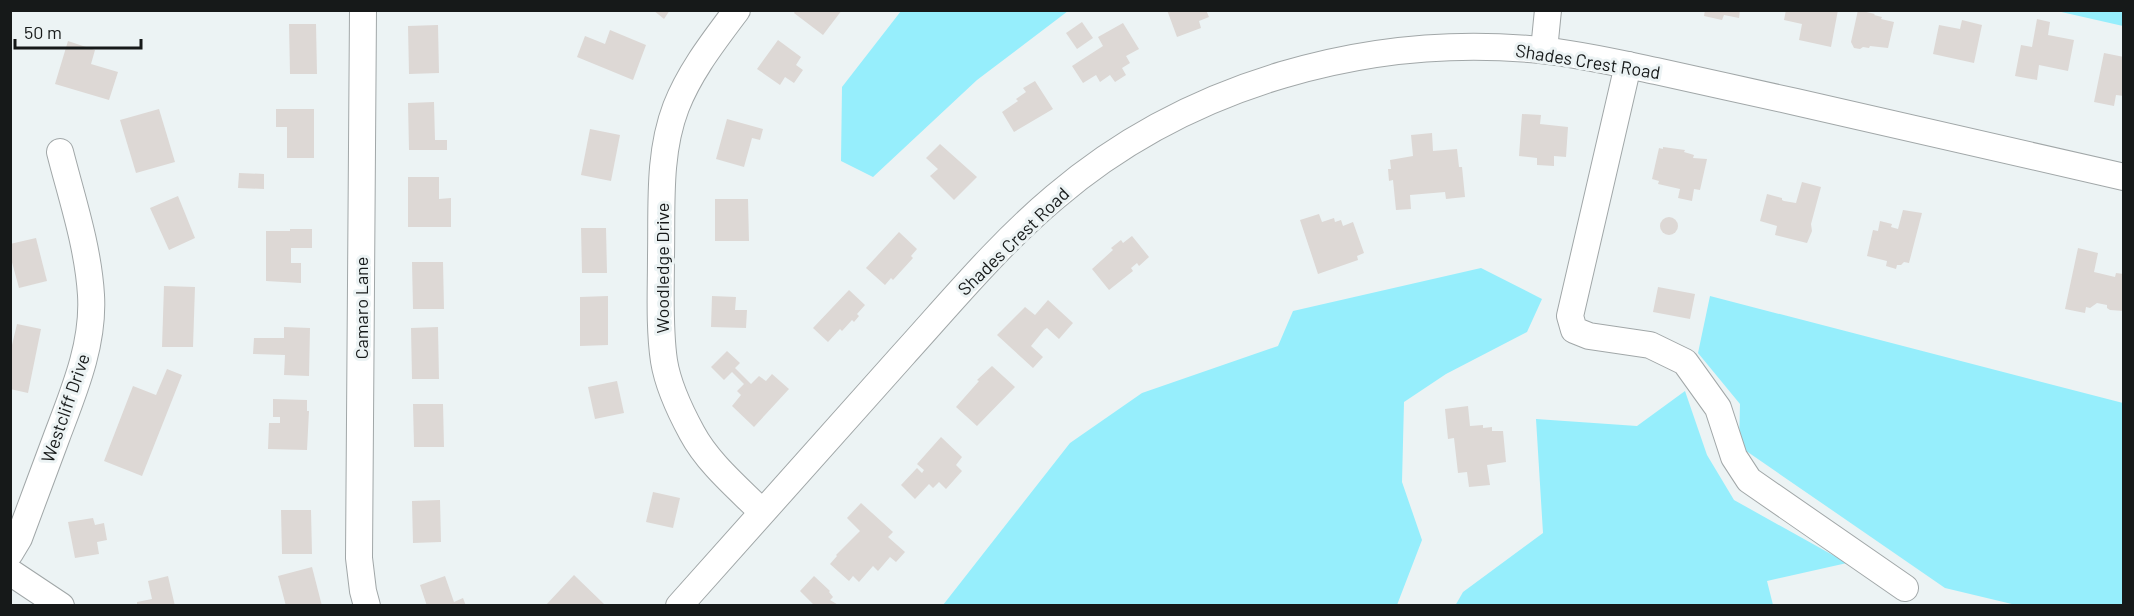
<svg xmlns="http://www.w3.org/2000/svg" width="2134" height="616" font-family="Barlow,sans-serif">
<rect width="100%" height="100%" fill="#ecf3f4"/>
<g fill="#96eefc">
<path d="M901 11H1068L977 80 873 177 841 161 842 87Z"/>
<path d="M2057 11H2123V26Z"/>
<path d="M1481 268 1542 299 1527 332 1446 374 1404 402 1402 482 1422 540 1397 605H943L1070 443 1142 393 1278 346 1293 311Z"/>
<path d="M1710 296 2123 403V605H2016L1945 588 1739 446 1740 404 1698 353Z"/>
<path d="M1685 391 1707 455 1734 500 1847 563 1767 581 1773 605 1455 606 1463 592 1543 533 1536 419 1637 426Z"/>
</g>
<g fill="#ddd8d5">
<path d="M653 10H670L664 19Z"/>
<path d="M796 10H842L823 35 794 13Z"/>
<path d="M1167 10H1206L1209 17 1199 21 1201 28 1177 37Z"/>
<path d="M1705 10H1740L1739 18 1724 15 1722 20 1704 16Z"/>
<path d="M1786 10H1838L1831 47 1799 40 1802 24 1784 20Z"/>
<path d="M1858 10 1875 14 1874 15 1882 17 1881 19 1894 22 1888 48 1870 46 1869 48 1863 47 1860 49 1854 48 1851 42Z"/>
<path d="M2037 19 2050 22 2048 35 2074 40 2068 71 2039 65 2037 80 2015 76 2021 45 2032 47Z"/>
<path d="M1962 20 1982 25 1974 63 1933 54 1939 25 1960 29Z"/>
<path d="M1082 22 1093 38 1077 49 1066 33Z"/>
<path d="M1123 23 1139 49 1126 56 1130 63 1122 68 1126 75 1115 82 1110 75 1100 82 1096 75 1083 83 1072 66 1103 46 1098 37Z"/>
<path d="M289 24H316L317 74H290Z"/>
<path d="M438 25 439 73 409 74 408 26Z"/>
<path d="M610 30 646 45 633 80 577 57 585 36 605 44Z"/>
<path d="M778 40 801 57 796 65 803 70 794 83 785 77 780 85 757 69Z"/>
<path d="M68 41 95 50 91 64 118 72 109 100 55 84Z"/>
<path d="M2104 53 2124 57V96L2116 95 2114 106 2094 102Z"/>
<path d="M1035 81 1053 109 1014 132 1002 112 1018 101 1016 99 1026 92 1023 88Z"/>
<path d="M434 102 435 140H447V150H409L408 103Z"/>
<path d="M159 109 175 162 136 173 120 120Z"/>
<path d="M276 109H314V158H287V127H276Z"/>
<path d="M1522 114 1541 115 1540 124 1568 127 1566 157 1554 156V166L1537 165V158L1519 156Z"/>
<path d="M727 119 763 129 760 140 752 138 744 167 716 159Z"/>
<path d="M590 129 620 135 611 181 581 175Z"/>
<path d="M1432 133 1433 151 1457 149 1459 167H1462L1465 197 1446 199 1445 192 1410 195 1411 209 1396 210 1393 180 1389 181 1388 169H1391L1390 160 1413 156 1411 135Z"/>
<path d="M940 144 977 177 954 200 930 176 938 169 926 158Z"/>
<path d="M1663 147 1685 150 1684 152 1694 155 1693 158 1707 159 1700 190 1694 189 1692 201 1678 198 1680 189 1658 184 1659 181 1652 179 1659 148 1663 149Z"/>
<path d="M239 173 264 174V189L238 188Z"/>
<path d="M408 177H439V199L451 198V227H408Z"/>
<path d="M1802 182 1821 187 1811 224 1812 231 1807 243 1775 235 1777 226 1760 221 1767 194 1782 198V200L1784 201 1796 203Z"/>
<path d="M178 196 195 238 169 250 150 208Z"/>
<path d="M715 199H748L749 241H715Z"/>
<path d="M1903 210 1922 213 1909 263 1904 262 1901 265H1897L1896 269 1886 266 1887 261 1867 256 1873 230 1878 231 1880 221 1892 224 1891 227 1898 229Z"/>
<path d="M1319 214 1322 222 1334 218 1335 222 1341 220 1343 226 1353 222 1364 253 1357 256 1358 260 1318 274 1300 220Z"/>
<circle cx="1669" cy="226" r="9"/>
<path d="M581 228H606L607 273H582Z"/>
<path d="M290 229H312V248H291V263H301V283L266 281V231H290Z"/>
<path d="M899 232 917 249 911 256 913 258 893 280 891 278 885 285 866 268Z"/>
<path d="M1132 236 1149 257 1139 266 1137 263 1131 268 1133 271 1109 290 1092 269 1113 250 1111 248 1121 240 1123 243Z"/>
<path d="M36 238 47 281 19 288 10 255V244Z"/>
<path d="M2078 248 2098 253 2094 272 2115 277 2116 273 2124 274V311L2110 310 2107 308V305L2097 303 2090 308 2086 307 2085 313 2065 309Z"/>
<path d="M412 262H443L444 309H413Z"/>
<path d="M164 286 195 287 193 347H162Z"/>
<path d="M1658 287 1695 294 1690 319 1653 312Z"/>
<path d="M849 290 865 305 857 314 859 316 854 322 852 320 842 331 840 329 828 342 813 328Z"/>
<path d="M608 296V345L580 346V297Z"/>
<path d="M712 296 736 297 735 310H747L746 328 711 327Z"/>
<path d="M1048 300 1073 323 1059 339 1047 328 1044 330 1031 346 1043 357 1033 368 997 335 1025 307 1035 315Z"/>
<path d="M17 324 41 329 28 393 10 389V344L12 345Z"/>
<path d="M284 327 310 328 309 376 284 375 285 355 253 354 254 338H284Z"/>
<path d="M438 327 439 379H412L411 328Z"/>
<path d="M727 351 740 363 735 368 751 384 759 376 766 381 772 374 789 389 754 427 732 406 741 395 737 391 744 384 732 372 724 380 711 367Z"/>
<path d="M992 366 1015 387 977 426 956 407 979 381 977 380Z"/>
<path d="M167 369 182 375 142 476 104 461 133 386 156 395Z"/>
<path d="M617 381 624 413 595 419 588 387Z"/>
<path d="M273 399 307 400V411H309L307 450 268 449 269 423H280V417H273Z"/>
<path d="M413 404H443L444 447H414Z"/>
<path d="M1468 406 1470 426 1483 425V428L1492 427V431H1503L1506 462 1487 465 1490 485 1469 487 1467 472 1458 473 1454 438 1448 439 1445 409Z"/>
<path d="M941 437 962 457 956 465 962 471 946 489 939 482 933 488 929 484 915 499 901 485 917 468 922 473 924 470 917 464Z"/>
<path d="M653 492 680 498 673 528 646 522Z"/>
<path d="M440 500 441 542 413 543 412 501Z"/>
<path d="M861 503 893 532 888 537 905 552 896 562 890 557 878 571 873 566 859 582 853 576 849 581 830 564 837 556 836 555 860 531 847 518Z"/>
<path d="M281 510H311L312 554H282Z"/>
<path d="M93 518 95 525 104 523 107 540 97 542 99 554 75 558 68 522Z"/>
<path d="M312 567 322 606H286L278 576Z"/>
<path d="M574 575 604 604 545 606Z"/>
<path d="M168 576 175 606H137V602L152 599 148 581Z"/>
<path d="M445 576 454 602 463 598 466 606H427L420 585Z"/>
<path d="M814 576 830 591 829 592 833 597 830 600 840 606H815L800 591Z"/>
</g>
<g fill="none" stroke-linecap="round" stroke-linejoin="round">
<g stroke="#a1a7a8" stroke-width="28">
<g id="minor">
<path d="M363 10 359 558 363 591 367 606"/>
<path d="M737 10C714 41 690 71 676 107 658 154 662 206 661 256 661 291 659 327 664 361 668 386 680 411 692 433 708 463 738 488 762 512"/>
<path d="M1544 50 1548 10"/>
<path d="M1628 65 1570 316 1574 330 1589 336 1650 345 1685 362 1718 408 1734 457 1749 480 1905 588"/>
<path d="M10 553 19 538C32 504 44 470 57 436 74 391 94 344 91 295 88 246 72 199 60 152"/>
<path d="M10 572 61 606"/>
<path d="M679 606C754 522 828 438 903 355 952 301 999 244 1055 197 1187 84 1369 33 1540 50 1579 54 1618 63 1656 71 1703 81 1749 92 1796 102 1905 127 2014 152 2124 177"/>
</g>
</g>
<use href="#minor" stroke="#fff" stroke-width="26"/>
</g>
<g text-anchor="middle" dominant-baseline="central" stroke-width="6" stroke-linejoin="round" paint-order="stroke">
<g font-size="18" fill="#161919" stroke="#ecf3f4">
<text transform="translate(1588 61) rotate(9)">Shades Crest Road</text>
<text transform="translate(1013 241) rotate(-44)">Shades Crest Road</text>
<text transform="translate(662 268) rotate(-90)">Woodledge Drive</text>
<text transform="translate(361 308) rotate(-90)">Camaro Lane</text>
<text transform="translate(65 408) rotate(-71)">Westcliff Drive</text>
</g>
</g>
<rect width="2134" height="616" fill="none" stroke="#161919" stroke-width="24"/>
<path d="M15 39v9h126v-9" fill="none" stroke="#161919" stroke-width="3"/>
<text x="24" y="39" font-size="18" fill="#161919" stroke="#ecf3f4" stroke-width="4.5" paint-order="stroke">50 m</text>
</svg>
